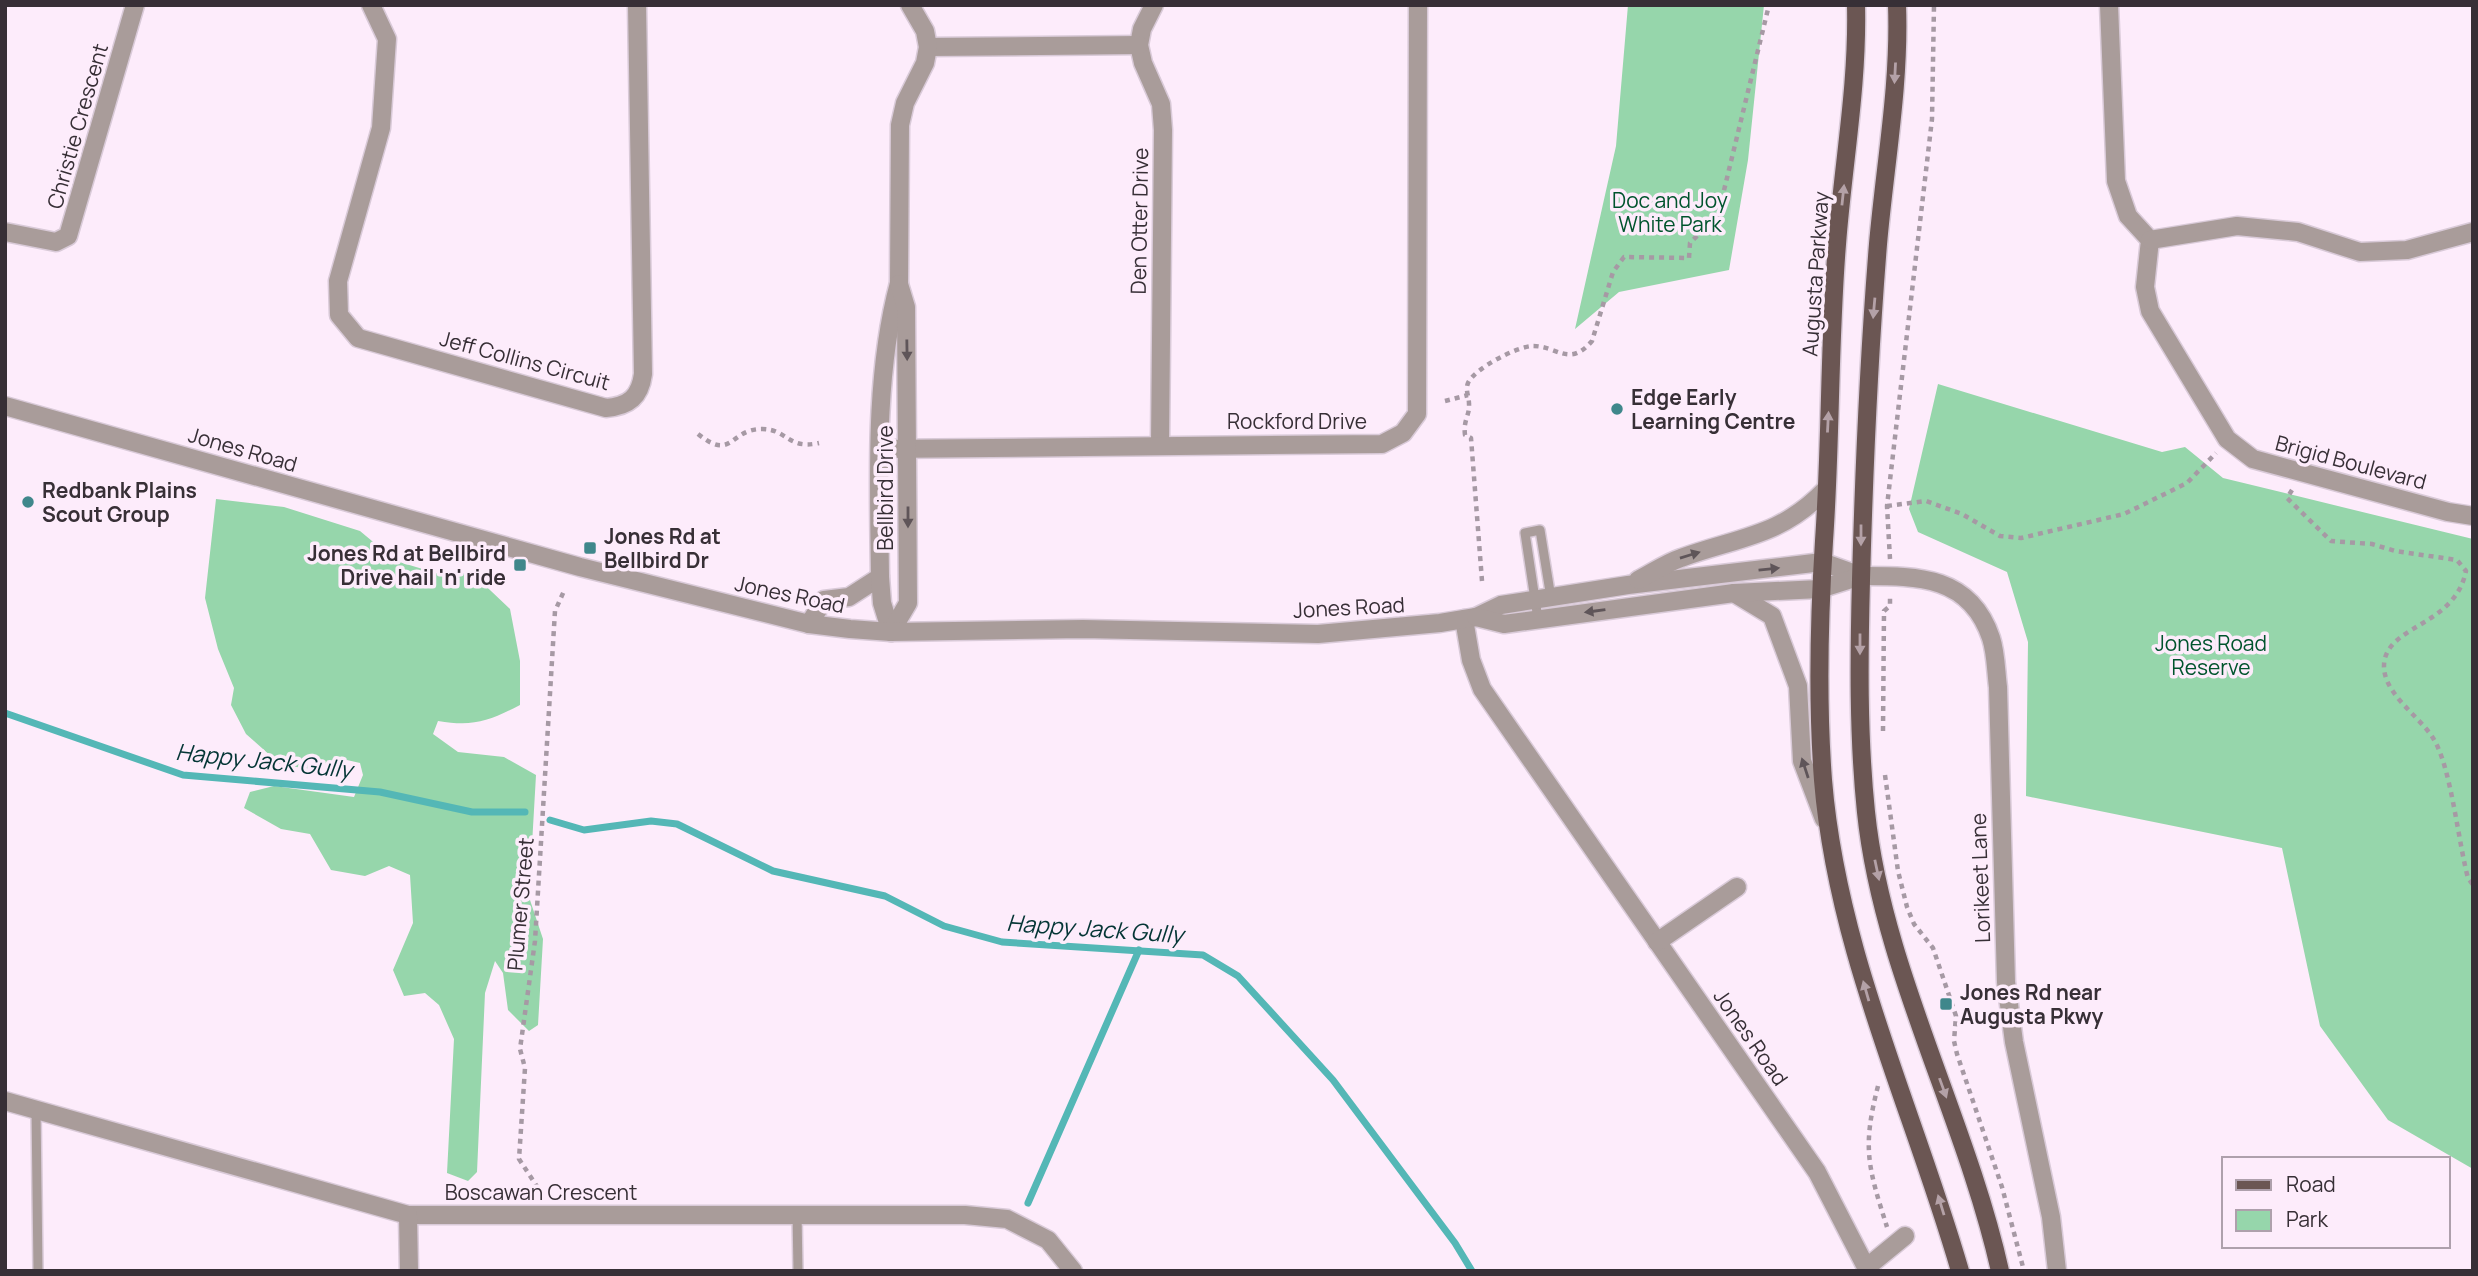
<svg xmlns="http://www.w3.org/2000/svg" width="2478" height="1276" font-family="Manrope,sans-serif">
<rect width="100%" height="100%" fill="#fdecfb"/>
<g fill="#96d6ab">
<path d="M1628 5H1764L1748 160 1729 270 1619 292 1575 329 1616 146Z"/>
<path d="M1938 384 2162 452 2185 447 2223 478 2473 539V1169L2388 1120 2320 1026 2282 848 2026 796 2028 642 2007 572 1918 532 1909 509Z"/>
<path d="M216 499 284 507 360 531 396 561 446 576 471 572 510 609 520 661V705C489 721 474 727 438 721L433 734 458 752 504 757 536 775 529 897 543 939 538 1025 529 1031 508 1010 503 973 495 961 485 993 477 1172 468 1181 447 1173 454 1039 439 1005 425 993 404 996 393 970 413 923 410 875 389 866 365 876 331 870 310 834 281 829 244 808 250 792 274 786 354 797 363 775 360 763 347 760 312 769 281 765 246 734 231 705 234 688 218 649 205 598Z"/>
</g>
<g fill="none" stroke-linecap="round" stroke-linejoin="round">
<g stroke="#54b7b6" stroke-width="7">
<path d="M5 713 183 775 380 792 472 812H525"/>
<path d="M550 820 584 830 651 821 677 824 773 871 885 896 944 926 1002 942 1203 955 1238 976 1333 1080 1455 1243 1472 1271"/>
<path d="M1028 1203 1139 950"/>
</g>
<g stroke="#d9cad8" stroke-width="12">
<g id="service">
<path d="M1538 619 1525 533 1540 530 1551 598"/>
<path d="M36 1110 38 1271"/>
<path d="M797 1213 798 1271"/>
</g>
</g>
<g stroke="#d9cad8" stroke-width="21">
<g id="minor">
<path d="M371 5 387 39 381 128 338 281 339 315 358 338 606 408C629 406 640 397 643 374L637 5"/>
<path d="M1154 5 1142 29 1139 45 1143 63 1161 104 1163 130 1160 445"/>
<path d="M2109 5 2116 181 2128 216 2150 240 2145 287 2150 311 2227 439 2253 459 2448 512 2473 516"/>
<path d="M928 47 1139 45"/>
<path d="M5 232 56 242 68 236 135 5"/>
<path d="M2150 240 2237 226 2298 232 2360 252 2407 250 2473 232"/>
<path d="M882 449 1382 444 1403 433 1417 414 1418 5"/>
<path d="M1861 576C1917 576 1970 575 1991 638 1996 653 1996 672 1998 687L2006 982 2014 1042 2051 1217 2057 1271"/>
<path d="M1464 619 1471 660 1482 689 1817 1172 1868 1271"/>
<path d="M809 624 824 600 849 597 880 577"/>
<path d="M891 632 882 603 880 577C879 481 874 376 899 283L900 125 905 103 925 63 928 47 925 31 910 5"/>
<path d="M891 632 908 603 906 307 899 284"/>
<path d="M1657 942 1737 887"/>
<path d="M5 1101 408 1215H965L1007 1219 1048 1240 1073 1271"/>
<path d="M408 1215 409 1271"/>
<path d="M1866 1268 1905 1236"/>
</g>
</g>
<g stroke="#d9cad8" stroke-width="21">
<g id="tertiary">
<path d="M5 406 580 567 809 624 850 629 891 632 1083 629 1318 634 1440 623 1476 617 1501 605 1628 585 1822 562 1861 576"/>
<path d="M1638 580C1652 573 1666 563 1681 558 1738 537 1780 537 1825 490"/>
<path d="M1734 593 1772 616 1798 686 1802 761 1824 819"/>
<path d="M1476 617 1504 624 1734 593 1820 589 1861 576"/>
</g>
</g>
<g stroke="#d9cad8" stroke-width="21">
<g id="primary">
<path d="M1856 5C1858 86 1843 164 1837 244 1829 342 1831 442 1824 541 1819 620 1817 700 1823 780 1837 952 1913 1108 1960 1271"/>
<path d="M1897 5C1900 85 1885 164 1878 244 1869 356 1864 467 1861 580 1859 657 1858 735 1866 812 1882 968 1966 1118 2000 1271"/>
</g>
</g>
<g stroke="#a699a4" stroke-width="4.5" stroke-dasharray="5 5" stroke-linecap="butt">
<path d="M1445 401 1468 395"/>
<path d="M698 434C733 462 729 429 762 429 788 429 787 450 819 443"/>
<path d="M2292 490 2287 498 2331 541 2372 544 2395 551 2457 560 2466 571C2455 624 2395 624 2385 658 2377 690 2418 714 2433 738 2451 766 2458 841 2468 878L2473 885"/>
<path d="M1887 506 1926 501 1962 514 2000 536 2021 538 2124 514 2187 483 2216 453"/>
<path d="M1890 559 1887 506 1932 119 1934 5"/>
<path d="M1482 581 1471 438 1465 435C1463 420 1470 415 1469 404 1469 396 1465 390 1468 383 1474 369 1517 346 1533 346 1558 346 1569 368 1592 341L1613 272 1624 257 1689 258 1690 243 1718 215 1769 5"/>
<path d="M1883 731 1884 611 1890 606V596"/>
<path d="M1885 775 1898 871 1907 907 1914 924 1933 948 1956 1016 1954 1041 1957 1054 2002 1187 2024 1271"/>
<path d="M1878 1086C1862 1148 1868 1167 1887 1227"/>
<path d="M539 1198 538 1188 519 1159 525 1068 520 1049 535 941 555 611 564 591"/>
</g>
<use href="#service" stroke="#a99c9a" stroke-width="9"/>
<use href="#minor" stroke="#a99c9a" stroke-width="18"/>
<use href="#tertiary" stroke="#a99c9a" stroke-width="18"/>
<use href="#primary" stroke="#6b5653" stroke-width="18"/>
</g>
<defs><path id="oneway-solid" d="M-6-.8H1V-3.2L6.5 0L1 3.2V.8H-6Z" transform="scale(1.75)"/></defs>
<g fill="#b4a1a7">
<use href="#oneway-solid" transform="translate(1895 73) rotate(93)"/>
<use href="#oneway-solid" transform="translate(1843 195) rotate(-84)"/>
<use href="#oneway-solid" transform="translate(1874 308) rotate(95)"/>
<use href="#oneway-solid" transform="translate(1828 422) rotate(-87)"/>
<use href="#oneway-solid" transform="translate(1861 535) rotate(90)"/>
<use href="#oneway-solid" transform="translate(1860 644) rotate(90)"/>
<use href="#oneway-solid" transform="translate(1877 870) rotate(78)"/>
<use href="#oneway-solid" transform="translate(1866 991) rotate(-106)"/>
<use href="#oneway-solid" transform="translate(1943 1088) rotate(70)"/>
<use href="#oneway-solid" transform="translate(1941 1205) rotate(-107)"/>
</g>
<g fill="#5f5559">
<use href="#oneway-solid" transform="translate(907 350) rotate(89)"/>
<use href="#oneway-solid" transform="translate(908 517) rotate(90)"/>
<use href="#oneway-solid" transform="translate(1690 555) rotate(-17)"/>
<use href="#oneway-solid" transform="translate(1769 569) rotate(-6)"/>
<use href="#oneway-solid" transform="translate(1595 611) rotate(172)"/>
<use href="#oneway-solid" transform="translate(1805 768) rotate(-108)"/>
</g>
<g fill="#3f878b" stroke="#fdecfb" stroke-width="2.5">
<circle cx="1617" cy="409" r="7"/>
<circle cx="28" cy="502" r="7"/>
<rect x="583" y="541" width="14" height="14" rx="3.5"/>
<rect x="513" y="558" width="14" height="14" rx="3.5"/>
<rect x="1939" y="997" width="14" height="14" rx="3.5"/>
</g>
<g text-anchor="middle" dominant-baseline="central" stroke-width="7" stroke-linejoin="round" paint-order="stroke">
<g font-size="21" fill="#372f36" stroke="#fdecfb">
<text transform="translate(77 126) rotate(-74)">Christie Crescent</text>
<text transform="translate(1139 221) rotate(-89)">Den Otter Drive</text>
<text transform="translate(1815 274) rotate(-86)">Augusta Parkway</text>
<text transform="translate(525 360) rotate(15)">Jeff Collins Circuit</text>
<text x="1297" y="421">Rockford Drive</text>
<text transform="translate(243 449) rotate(16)">Jones Road</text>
<text transform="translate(2351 462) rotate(15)">Brigid Boulevard</text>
<text transform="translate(885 488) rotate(-90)">Bellbird Drive</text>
<text transform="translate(790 594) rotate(12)">Jones Road</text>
<text transform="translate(1349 607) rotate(-3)">Jones Road</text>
<text transform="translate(1980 878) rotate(-92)">Lorikeet Lane</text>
<text transform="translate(520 904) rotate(-85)">Plumer Street</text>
<text transform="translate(1751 1037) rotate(55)">Jones Road</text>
<text x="541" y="1192">Boscawan Crescent</text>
</g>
<g font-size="21" fill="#00542d" stroke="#fdecfb">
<text x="1670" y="200">Doc and Joy<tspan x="1670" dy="24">White Park</tspan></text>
<text x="2211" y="643">Jones Road<tspan x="2211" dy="24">Reserve</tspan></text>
</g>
<g font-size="21" font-weight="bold" fill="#372f36" stroke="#fdecfb" text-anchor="start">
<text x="1631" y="397">Edge Early<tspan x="1631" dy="24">Learning Centre</tspan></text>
<text x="42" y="490">Redbank Plains<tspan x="42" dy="24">Scout Group</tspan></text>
<text x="604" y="536">Jones Rd at<tspan x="604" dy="24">Bellbird Dr</tspan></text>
<text x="506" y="553" text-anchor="end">Jones Rd at Bellbird<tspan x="506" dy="24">Drive hail 'n' ride</tspan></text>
<text x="1960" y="992">Jones Rd near<tspan x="1960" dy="24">Augusta Pkwy</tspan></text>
</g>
<g font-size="23" font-style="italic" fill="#043535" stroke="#fdecfb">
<text transform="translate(264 760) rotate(6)">Happy Jack Gully</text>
<text transform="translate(1095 928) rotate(4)">Happy Jack Gully</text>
</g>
</g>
<rect width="2478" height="1276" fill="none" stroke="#372f36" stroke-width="14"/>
<rect x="2222" y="1157" width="228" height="91" fill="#fdecfb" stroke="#aea0ac" stroke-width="2"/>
<rect x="2236" y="1180" width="35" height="10" fill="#6b5653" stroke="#aea0ac" stroke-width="2"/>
<text x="2286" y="1192" font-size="21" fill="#372f36">Road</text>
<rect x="2236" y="1210" width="35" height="21" fill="#96d6ab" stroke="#aea0ac" stroke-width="2"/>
<text x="2286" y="1227" font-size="21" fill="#372f36">Park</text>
</svg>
